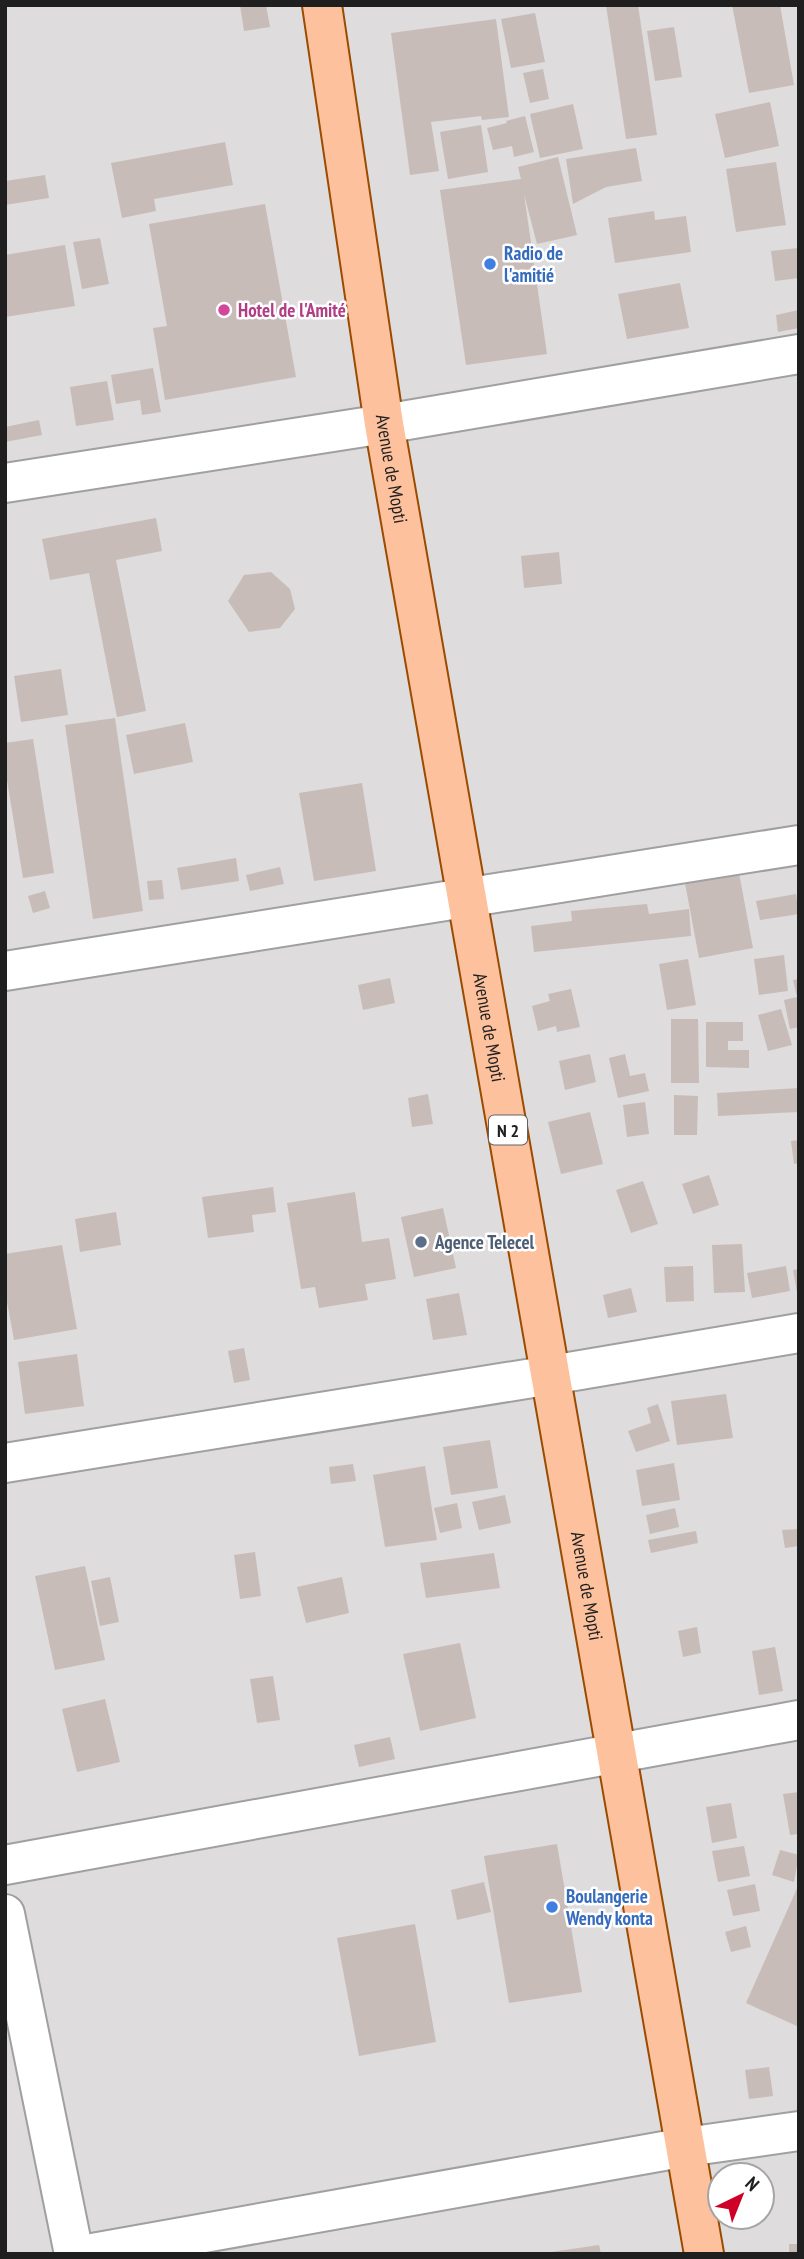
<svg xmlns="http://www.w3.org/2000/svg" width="804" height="2259" font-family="'PT Sans Narrow',sans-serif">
<rect width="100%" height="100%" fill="#f0ebe6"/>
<path fill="#dedcdd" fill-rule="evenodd" d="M5 5H799V2254H5ZM720 2175H762V2217H720Z"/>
<g fill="#c8bcb9">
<path d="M240 5H266L270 27 244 31Z"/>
<path d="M606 5H638L657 135 626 139Z"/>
<path d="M732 5H780L794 85 749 93Z"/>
<path d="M535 13 545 62 511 68 501 19Z"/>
<path d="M496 19 509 117 482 120 481 116 431 122 439 171 410 175 391 33Z"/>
<path d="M674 27 682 77 655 81 647 31Z"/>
<path d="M543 69 549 99 530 103 523 73Z"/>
<path d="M770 102 779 146 725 158 715 114Z"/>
<path d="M573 104 583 149 540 158 530 114Z"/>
<path d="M525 116 534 152 514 157 512 146 493 150 487 128 507 123 506 121Z"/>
<path d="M481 125 488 172 448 179 440 132Z"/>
<path d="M225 142 233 185 154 199 156 211 122 218 111 163Z"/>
<path d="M636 148 642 181 606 187 573 204 566 159Z"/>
<path d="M558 157 577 235 537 244 524 194 547 354 466 365 440 190 521 179 518 167Z"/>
<path d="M776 162 786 225 736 232 726 169Z"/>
<path d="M45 175 49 198 5 205V181Z"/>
<path d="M265 204 296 377 165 400 153 328 167 326 149 224Z"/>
<path d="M654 211 655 220 686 216 691 252 615 263 608 218Z"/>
<path d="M100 238 109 284 82 289 73 242Z"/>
<path d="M65 245 75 306 5 317V255Z"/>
<path d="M798 248 799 278 775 281 771 251Z"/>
<path d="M680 283 689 328 627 339 618 294Z"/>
<path d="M799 310V328L778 332 776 315Z"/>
<path d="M153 368 161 412 142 415 140 400 116 404 111 375Z"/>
<path d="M107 381 114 420 76 426 70 387Z"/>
<path d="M39 420 42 435 5 442V427Z"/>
<path d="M156 518 162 551 116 560 146 711 117 717 89 573 50 580 42 539Z"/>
<path d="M559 552 562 584 524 588 521 556Z"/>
<path d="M271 572 290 589 295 609 280 628 249 632 228 601 244 575Z"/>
<path d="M61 669 68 715 21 722 14 676Z"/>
<path d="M115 718 143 911 93 919 65 725Z"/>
<path d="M185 723 193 762 134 774 126 735Z"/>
<path d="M33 739 54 873 23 878 5 768V743Z"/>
<path d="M362 783 376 871 314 881 299 793Z"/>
<path d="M236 858 239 881 181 890 177 868Z"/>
<path d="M280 867 284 884 250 891 246 875Z"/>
<path d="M739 873 753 948 699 958 685 883Z"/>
<path d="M162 880 164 899 149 900 147 881Z"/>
<path d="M45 891 50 908 33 913 28 896Z"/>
<path d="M796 894 799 914 760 920 756 901Z"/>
<path d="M647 904 649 914 689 909 691 936 534 952 531 926 572 921 571 911Z"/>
<path d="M784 955 788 991 759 995 754 959Z"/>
<path d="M688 959 696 1005 667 1010 659 964Z"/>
<path d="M390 978 395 1003 363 1010 358 985Z"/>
<path d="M799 979V1027L790 1029 784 1000 797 997 793 980Z"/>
<path d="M571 989 580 1027 557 1032 556 1026 538 1031 532 1006 550 1001 548 994Z"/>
<path d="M781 1009 792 1045 768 1051 758 1015Z"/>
<path d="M671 1019H698L699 1083H671Z"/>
<path d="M706 1022H743V1041H728V1050H749V1068L706 1067Z"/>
<path d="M590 1054 596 1082 565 1090 559 1061Z"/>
<path d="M625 1054 630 1076 645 1073 649 1091 618 1098 609 1058Z"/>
<path d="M799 1088V1112L718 1116 717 1093Z"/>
<path d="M428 1094 433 1124 412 1127 408 1098Z"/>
<path d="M674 1095 698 1096 697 1135H674Z"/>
<path d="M645 1102 649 1134 627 1137 623 1105Z"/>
<path d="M590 1112 603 1164 561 1174 548 1122Z"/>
<path d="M799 1140V1163L794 1164 791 1141Z"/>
<path d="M709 1175 719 1205 693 1214 682 1184Z"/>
<path d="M643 1181 658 1224 631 1233 616 1190Z"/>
<path d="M273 1187 276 1212 252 1215 254 1232 208 1238 202 1197Z"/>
<path d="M355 1192 362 1242 389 1238 396 1279 365 1284 368 1300 319 1308 315 1287 301 1289 287 1203Z"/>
<path d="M443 1208 456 1268 414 1277 401 1217Z"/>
<path d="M116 1212 121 1245 80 1252 75 1219Z"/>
<path d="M742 1244 745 1292 714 1293 712 1245Z"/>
<path d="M62 1245 77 1329 14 1340 5 1291V1254Z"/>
<path d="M693 1266 694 1301 666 1302 664 1267Z"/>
<path d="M786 1266 790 1291 752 1298 747 1273Z"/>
<path d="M799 1269V1292H797L793 1270Z"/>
<path d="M631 1288 637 1312 608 1318 603 1295Z"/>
<path d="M459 1293 467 1335 433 1340 426 1299Z"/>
<path d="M244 1348 250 1380 234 1383 228 1351Z"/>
<path d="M77 1354 84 1406 25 1414 18 1362Z"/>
<path d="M726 1394 733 1438 677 1445 671 1401Z"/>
<path d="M658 1404 670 1441 636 1452 628 1431 651 1423 647 1408Z"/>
<path d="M490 1440 498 1488 451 1495 443 1447Z"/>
<path d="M674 1463 680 1500 642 1506 636 1470Z"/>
<path d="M353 1464 356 1481 331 1484 329 1467Z"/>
<path d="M425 1466 437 1540 385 1547 373 1475Z"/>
<path d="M505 1495 511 1523 479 1530 472 1502Z"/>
<path d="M457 1503 462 1528 440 1533 434 1508Z"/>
<path d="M675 1508 679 1527 650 1534 646 1515Z"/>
<path d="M799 1529V1546L785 1548 782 1530Z"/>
<path d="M696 1531 698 1543 651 1553 648 1540Z"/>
<path d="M255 1552 261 1596 240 1599 234 1555Z"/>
<path d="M494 1553 500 1588 426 1598 420 1563Z"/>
<path d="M85 1566 105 1660 55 1670 35 1576Z"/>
<path d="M110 1577 119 1622 100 1626 91 1581Z"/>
<path d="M342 1577 349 1613 306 1623 297 1587Z"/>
<path d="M697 1627 701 1653 683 1657 678 1631Z"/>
<path d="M460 1643 476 1718 420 1731 403 1654Z"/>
<path d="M775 1647 783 1691 759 1695 752 1651Z"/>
<path d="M273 1676 280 1720 257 1723 250 1679Z"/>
<path d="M105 1699 120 1762 77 1772 62 1709Z"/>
<path d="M390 1737 395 1759 359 1767 354 1745Z"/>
<path d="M799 1792V1834L790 1835 783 1794Z"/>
<path d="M731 1803 737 1838 712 1843 706 1807Z"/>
<path d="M557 1844 582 1992 509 2003 484 1856Z"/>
<path d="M744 1846 750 1876 718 1882 712 1851Z"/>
<path d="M780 1850 799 1855 794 1882 772 1875Z"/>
<path d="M484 1882 491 1912 457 1920 451 1890Z"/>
<path d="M755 1884 760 1911 733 1916 727 1890Z"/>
<path d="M799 1884V2027L746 2003Z"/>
<path d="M415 1924 436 2042 359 2056 337 1938Z"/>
<path d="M746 1926 751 1947 731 1952 725 1932Z"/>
<path d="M769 2067 773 2096 749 2099 745 2070Z"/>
<rect x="789" y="2244" width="10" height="10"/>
<path d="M599 2245 601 2254H551V2252Z"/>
</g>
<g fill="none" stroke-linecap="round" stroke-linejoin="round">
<g stroke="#a0a0a0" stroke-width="42">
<g id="minor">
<path d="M5 483 384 424 799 354"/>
<path d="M5 971 799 845"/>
<path d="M5 1463 551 1375 799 1333"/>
<path d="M5 1865 799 1720"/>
<path d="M5 1914 74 2254"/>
<path d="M87 2254 686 2147 799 2131"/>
</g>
</g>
<g stroke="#9b4b00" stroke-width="42">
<g id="primary">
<path id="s1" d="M322 5 384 424 704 2254"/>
</g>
</g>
<use href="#minor" stroke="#fff" stroke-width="38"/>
<use href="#primary" stroke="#fdc29d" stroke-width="38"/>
</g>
<g fill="#3f7fe0" stroke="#fff" stroke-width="2.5">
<circle cx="490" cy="264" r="7"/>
<circle cx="552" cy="1907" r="7"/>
</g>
<circle fill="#d1479c" stroke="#fff" stroke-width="2.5" cx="224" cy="310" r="7"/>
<circle fill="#5c6f8a" stroke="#fff" stroke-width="2.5" cx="421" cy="1242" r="7"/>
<g text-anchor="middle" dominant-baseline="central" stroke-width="5" stroke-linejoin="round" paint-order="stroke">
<rect fill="#fff" stroke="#626262" stroke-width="2" x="489" y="1115.5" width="38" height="29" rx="5"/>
<g font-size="18" font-weight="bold" fill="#1f1f1f">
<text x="508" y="1130">N 2</text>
</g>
<g font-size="19" font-weight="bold" fill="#366cbe" stroke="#fff" text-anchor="start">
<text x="504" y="253">Radio de<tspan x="504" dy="22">l'amitié</tspan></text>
<text x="566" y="1896">Boulangerie<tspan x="566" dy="22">Wendy konta</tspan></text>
</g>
<g font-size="19" font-weight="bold" fill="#b23c85" stroke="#fff" text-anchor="start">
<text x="238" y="310">Hotel de l'Amité</text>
</g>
<g font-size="19" fill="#1f1f1f" stroke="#fff">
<text stroke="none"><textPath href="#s1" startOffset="469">Avenue de Mopti</textPath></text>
<text stroke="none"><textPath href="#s1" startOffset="1036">Avenue de Mopti</textPath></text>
<text stroke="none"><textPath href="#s1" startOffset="1603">Avenue de Mopti</textPath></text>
</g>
<g font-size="19" font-weight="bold" fill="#4e5e75" stroke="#fff" text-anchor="start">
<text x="435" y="1242">Agence Telecel</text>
</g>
</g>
<rect width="804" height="2259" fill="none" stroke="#1f1f1f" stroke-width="14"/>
<g transform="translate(741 2196) rotate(43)"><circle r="33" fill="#ffffff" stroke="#a5a5a5" stroke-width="2"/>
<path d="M0-5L12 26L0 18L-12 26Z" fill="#cf0027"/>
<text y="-10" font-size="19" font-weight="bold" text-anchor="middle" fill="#1f1f1f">N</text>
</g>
</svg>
